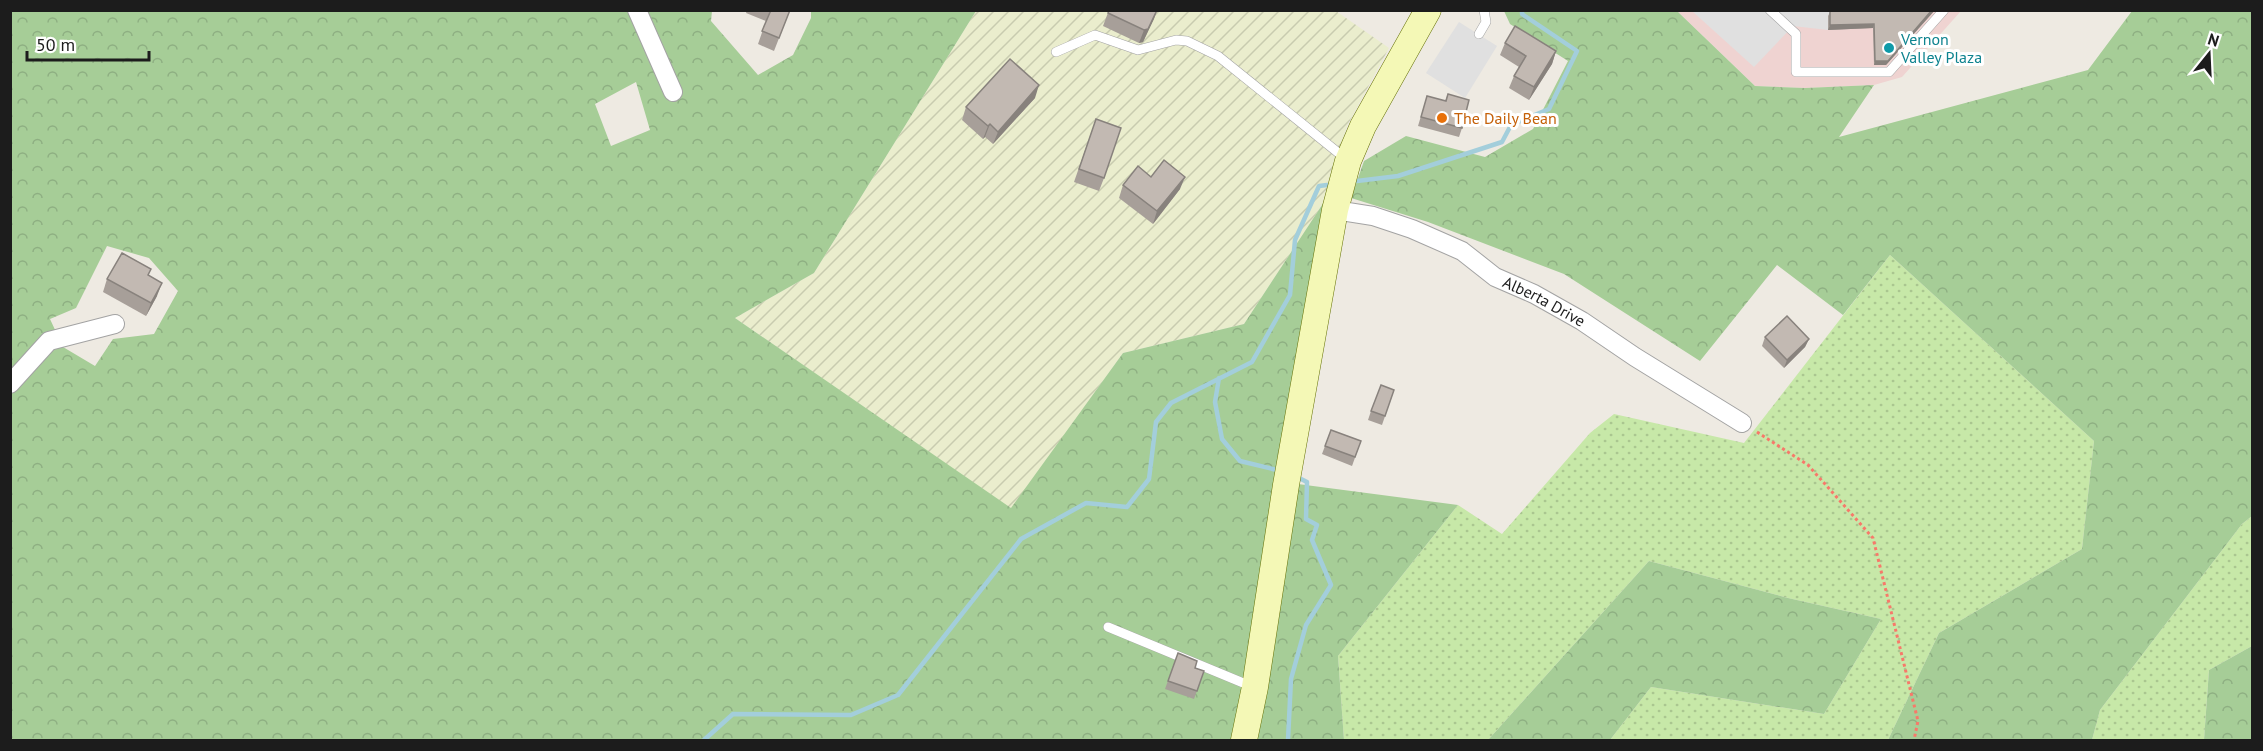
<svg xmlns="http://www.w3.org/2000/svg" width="2263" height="751" font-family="'PT Sans',sans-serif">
<defs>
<pattern id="farmland-furrows" width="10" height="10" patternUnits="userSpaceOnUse" patternTransform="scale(1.5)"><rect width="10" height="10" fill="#eaedcd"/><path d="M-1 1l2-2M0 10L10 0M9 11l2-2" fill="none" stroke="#c8cbaf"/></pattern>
<pattern id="grass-dots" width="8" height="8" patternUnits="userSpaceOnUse" patternTransform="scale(1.5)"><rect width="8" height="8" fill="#c7e8a8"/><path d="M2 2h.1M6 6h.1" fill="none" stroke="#aac690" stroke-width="1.8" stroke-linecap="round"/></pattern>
<pattern id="forest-crowns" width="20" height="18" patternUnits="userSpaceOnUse" patternTransform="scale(1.5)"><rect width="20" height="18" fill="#a6cd97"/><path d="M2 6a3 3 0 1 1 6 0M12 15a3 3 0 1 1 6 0" fill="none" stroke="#8eaf82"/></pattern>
</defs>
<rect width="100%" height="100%" fill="#eeeae2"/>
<path fill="#efd3d1" d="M1677 11H1961L1902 77 1874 85 1805 88 1755 86Z"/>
<path fill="url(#farmland-furrows)" d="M976 11H1336L1389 48 1347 126 1324 202 1244 324 1123 353 1011 509 735 318 814 273Z"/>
<g fill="url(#grass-dots)">
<path d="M1890 255 2094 441 2082 549 1939 633 1888 740H1610L1651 687 1824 714 1881 619 1788 598 1649 561 1488 740H1344L1338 656 1458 505 1502 534 1590 433 1614 414 1744 443Z"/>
<path d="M2252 516V646L2209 670 2204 740H2092L2100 710 2242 524Z"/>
</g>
<g fill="url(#forest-crowns)" fill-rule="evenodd">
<path d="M10 11H712L711 21 758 75 793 55 811 18V11H976L814 273 735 318 1011 508 1123 353 1244 324 1324 202 1275 481 1458 505 1338 656 1344 740H11ZM636 82 650 130 611 146 595 104ZM107 246 149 258 178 291 154 334 113 339 95 366 63 347 50 319 76 308Z"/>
<path d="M1504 11H1677L1755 86 1805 88 1874 85 1839 137 2088 70 2132 11H2252V516L2242 524 2100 710 2092 740H1888L1939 633 2082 549 2094 441 1890 255 1843 315 1777 265 1700 361 1564 274 1428 222 1351 198 1364 161 1406 136 1485 157 1533 129 1568 61 1510 24Z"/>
<path d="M1649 561 1788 598 1881 619 1824 714 1651 687 1610 740H1488Z"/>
<path d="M2252 646V740H2204L2209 670Z"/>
</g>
<g fill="#e0e0e0">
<path d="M1692 11H1834L1828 16V30L1793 26 1754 67Z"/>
<path d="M1459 22 1497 46 1465 98 1426 73Z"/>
</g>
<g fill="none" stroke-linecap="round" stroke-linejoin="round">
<g stroke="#a3cedb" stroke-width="4.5">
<path d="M1357 181 1398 176 1502 142 1511 125 1549 109 1577 51 1522 14V10"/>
<path d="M1219 378 1215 402 1222 439 1240 461 1281 471"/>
<path d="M704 740 733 714 851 715 898 695 1021 539 1086 503 1127 507 1149 479 1156 422 1171 403 1252 362 1290 295 1295 240 1319 186 1327 185"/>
<path d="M1288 740 1291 679 1306 625 1331 585 1312 540 1317 525 1306 519 1307 482 1297 477"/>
</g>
<g stroke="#a3a3a3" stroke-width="10">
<g id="service">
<path d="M1770 10 1796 34V72H1889L1944 10"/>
<path d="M1479 34 1486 22 1484 10"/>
<path d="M1056 52 1095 35 1138 50 1176 40 1187 41 1218 56 1346 159"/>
<path d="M1108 627 1253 687"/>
</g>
</g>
<g stroke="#a3a3a3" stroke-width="20">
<g id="minor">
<path d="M637 10 673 92"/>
<path id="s1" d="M1335 210 1373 216 1412 229 1462 251 1495 277 1534 294 1582 321 1635 357 1742 423"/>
<path d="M10 384 49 341 115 324"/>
</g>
</g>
<g stroke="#647006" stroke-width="27">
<path id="secondary" d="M1244 740 1255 687 1286 485 1335 210 1348 161 1363 126 1428 10"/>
</g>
<path stroke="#f7796a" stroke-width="3" stroke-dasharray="3 3" stroke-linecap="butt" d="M1757 432 1808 465 1873 538 1918 721 1914 740"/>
<use href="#service" stroke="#fff" stroke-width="9"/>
<use href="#minor" stroke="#fff" stroke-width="18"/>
<use href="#secondary" stroke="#f4f8b6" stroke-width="26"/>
</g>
<g fill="#a79f99">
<path d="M747 10H790L774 51 758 44 766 21 746 13Z"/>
<path d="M1109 10H1157L1143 42 1139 43 1103 26Z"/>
<path d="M1831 10H1935L1886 65H1874L1873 28 1828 30V16Z"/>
<path d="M1505 43 1556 51 1552 64 1529 100 1509 88 1514 76 1519 67 1500 55Z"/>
<path d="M1448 94 1462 128 1459 137 1418 126 1427 96 1445 101Z"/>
<path d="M1035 98 993 144 985 137 983 139 962 120 966 107Z"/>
<path d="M1096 119 1104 178 1099 191 1074 182Z"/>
<path d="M1123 185 1180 189 1153 224 1119 198Z"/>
<path d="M149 276 157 296 146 316 103 292 107 279Z"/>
<path d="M1765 337 1809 339 1805 347 1784 368 1762 346Z"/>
<path d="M1394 390 1382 425 1368 420 1371 411Z"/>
<path d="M1331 430 1361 441 1352 466 1322 454Z"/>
<path d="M1178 653 1195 668 1204 671 1194 699 1165 689Z"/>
</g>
<g fill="#88827d">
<path d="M1157 10 1154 19 1143 42 1139 43 1144 30Z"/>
<path d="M1932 10H1935L1886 65H1874L1875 61Z"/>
<path d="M1874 24 1873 28 1828 30 1830 25Z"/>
<path d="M1556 51 1552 64 1529 100 1534 87Z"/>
<path d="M1039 85 1035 98 993 144 998 132Z"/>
<path d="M990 124 985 137 983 139 988 126Z"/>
<path d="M1185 177 1180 189 1153 224 1157 211Z"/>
<path d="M162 283 157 296 146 316 151 303Z"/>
<path d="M1809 339 1805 347 1784 368 1787 360Z"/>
</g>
<g fill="#c2b9b2" stroke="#88827d" stroke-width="1.5">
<path d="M771 10H790L779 38 762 31Z"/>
<path d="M1109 10H1157L1148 29 1144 30 1108 13Z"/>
<path d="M1831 10H1932L1888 61H1875L1874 24 1830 25V12Z"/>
<path d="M1515 26 1556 51 1534 87 1514 76 1526 56 1505 43Z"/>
<path d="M1010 59 1039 85 998 132 990 124 988 126 966 107Z"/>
<path d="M1448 94 1469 100 1462 128 1421 117 1427 96 1446 101Z"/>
<path d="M1096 119 1121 128 1104 178 1079 169Z"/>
<path d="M1164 160 1185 177 1157 211 1123 185 1138 166 1151 177Z"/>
<path d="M122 253 151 269 148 275 162 283 151 303 107 279Z"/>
<path d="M1787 316 1809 339 1787 360 1765 337Z"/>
<path d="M1381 385 1394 390 1385 416 1371 411Z"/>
<path d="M1331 430 1361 441 1355 457 1325 446Z"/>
<path d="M1178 653 1197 661 1195 668 1204 671 1197 691 1168 681Z"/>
</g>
<circle fill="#0f9aa8" stroke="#fff" stroke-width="2" cx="1889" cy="48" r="6"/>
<circle fill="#e8710a" stroke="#fff" stroke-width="2" cx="1442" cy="118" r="6"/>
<g text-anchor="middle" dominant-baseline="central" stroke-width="6" stroke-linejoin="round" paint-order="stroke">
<g font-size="16" fill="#0d838f" stroke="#fff" text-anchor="start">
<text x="1901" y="39">Vernon<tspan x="1901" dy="18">Valley Plaza</tspan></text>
</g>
<g font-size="16" fill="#c56008" stroke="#fff" text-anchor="start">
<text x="1454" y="118">The Daily Bean</text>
</g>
<g font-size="16" fill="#1c1c1c" stroke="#fff">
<text stroke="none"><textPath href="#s1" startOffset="231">Alberta Drive</textPath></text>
</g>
</g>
<rect width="2263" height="751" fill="none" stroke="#1c1c1c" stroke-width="24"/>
<g transform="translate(2209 54) rotate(18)" stroke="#ffffff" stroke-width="4.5" paint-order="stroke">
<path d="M0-4.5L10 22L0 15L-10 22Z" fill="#1c1c1c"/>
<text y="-9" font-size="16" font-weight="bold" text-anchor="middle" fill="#1c1c1c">N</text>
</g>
<path d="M27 51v9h122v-9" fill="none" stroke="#1c1c1c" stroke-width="3"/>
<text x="36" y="51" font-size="18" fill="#1c1c1c" stroke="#ffffff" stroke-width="4.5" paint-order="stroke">50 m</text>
</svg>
